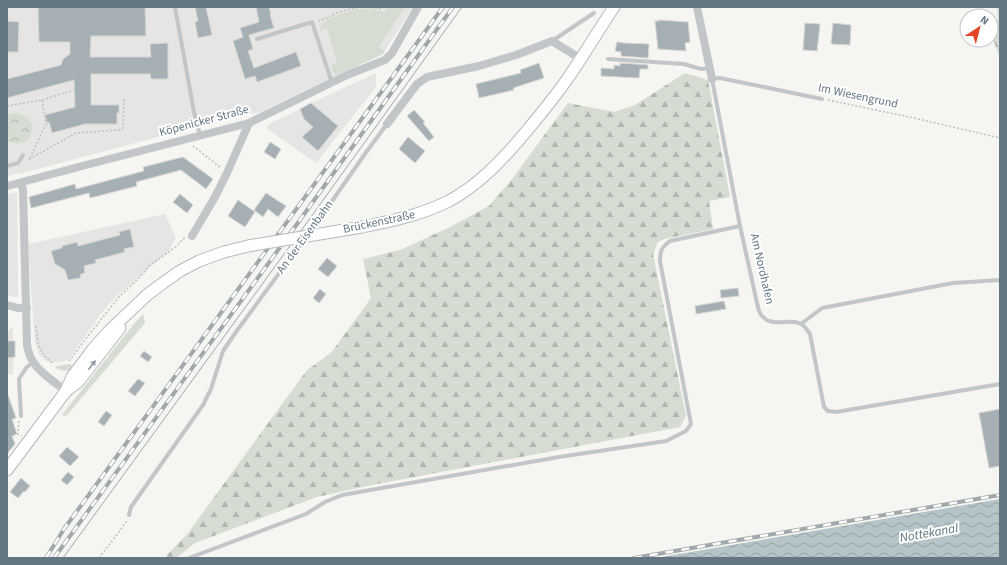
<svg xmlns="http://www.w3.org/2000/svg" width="1007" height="565" font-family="'Source Sans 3',sans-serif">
<defs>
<pattern id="forest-firs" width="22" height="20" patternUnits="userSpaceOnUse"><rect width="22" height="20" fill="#d6dcd2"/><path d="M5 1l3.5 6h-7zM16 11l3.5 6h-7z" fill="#b1b7b0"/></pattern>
<pattern id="park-crowns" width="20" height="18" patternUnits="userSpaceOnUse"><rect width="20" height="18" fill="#d6dcd2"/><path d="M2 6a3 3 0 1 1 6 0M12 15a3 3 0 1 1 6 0" fill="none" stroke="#b1b7b0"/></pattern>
<pattern id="water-waves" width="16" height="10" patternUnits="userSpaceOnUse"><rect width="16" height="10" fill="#b5c4c6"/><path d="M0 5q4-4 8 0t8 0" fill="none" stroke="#97a4a6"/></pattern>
</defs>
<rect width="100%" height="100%" fill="#f5f5f1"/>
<g fill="#e5e6e4">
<path d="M7 7H413L383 54 258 113 240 115 23 173 7 176Z"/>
<path d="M376 73V87L316 163 266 128 269 124 300 109 311 103Z"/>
<path d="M17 192 18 297 7 296V194Z"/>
<path d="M165 214 176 238 169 251 127 287 110 303 100 315 69 359 65 361 59 362H48L40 356 35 344 28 244Z"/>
<path d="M13 326V374H7V332Z"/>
</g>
<g fill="#d6dcd2">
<path d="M387 7H405L379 47 385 51 383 54 336 75 333 72 331 65 337 63 327 28 320 30C321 26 321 26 322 24 328 17 355 8 365 9 371 9 378 10 384 12Z"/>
<path d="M143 314 145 323 67 415 65 416 62 415 133 325Z"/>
<path d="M70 364 74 368C68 372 62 371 55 368L57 366Z"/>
</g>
<g fill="url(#forest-firs)">
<path d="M997 7H1000V56H999L993 39 992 27 998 19Z"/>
<path d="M685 73 708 80 730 197 709 201 713 229 664 239 658 242 653 254 686 416 680 427 367 486 317 497 195 543 176 558H172L166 556 188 533 307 370 331 353 371 298 363 259 400 250 450 227 489 206 509 183 568 103 614 112 635 105Z"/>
</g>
<path fill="url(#park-crowns)" d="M17 113 26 117 33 125 30 138 23 143H13L7 141V115L9 114Z"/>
<path fill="url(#water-waves)" d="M1000 499V558H656Z"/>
<g fill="#a6afb4" stroke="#d6d6d4">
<path d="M38 7H145L146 36H91L90 57H151L150 44 168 43V79H151L150 74H91V105H119V113H117V124H85L52 133 49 122 47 123 45 115 75 107 74 80 7 98V79L61 65 63 59 70 54V42H39Z"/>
<path d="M195 7H206L212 35 198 38 195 22 198 21Z"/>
<path d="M256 7H269L271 14 270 15 274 28 249 35 253 49 248 51 254 68 296 52 301 66 257 82 255 76 245 79 233 41 243 37 240 28 259 22Z"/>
<path d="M659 20 688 22 690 42 685 43 686 51 658 49 655 21H659Z"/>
<path d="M7 21 19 22 18 52H7Z"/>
<path d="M805 23 820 24 817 51 803 50Z"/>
<path d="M833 23 851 25 850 45 831 44Z"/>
<path d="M617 42 624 43 649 44 648 58 621 56V52L615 51Z"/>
<path d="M539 63 544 78 513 88 514 90 479 98 476 84 521 73 520 70Z"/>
<path d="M620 63 648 65V69H640L639 78 601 76V68L614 69V65L620 66Z"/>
<path d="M311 103 338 126 318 151 302 137 313 127 304 119 300 109Z"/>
<path d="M414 110 425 122 423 123 434 137 429 141 407 116Z"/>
<path d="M408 137 425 151 415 163 399 149Z"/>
<path d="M270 142 281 149 275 159 264 152Z"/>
<path d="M183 157 213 179 206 189 181 170 136 182 137 186 90 198 89 193 31 208 29 197 75 184 76 189 144 171 143 167Z"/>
<path d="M266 193 286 206 278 217 268 209 263 217 254 210Z"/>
<path d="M180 194 193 205 187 213 173 202Z"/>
<path d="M238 200 255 212 245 227 228 216Z"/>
<path d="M130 229 134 247 124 249 125 252 95 260 96 263 84 266 85 273 81 274 80 278 68 280 65 270 55 264 51 251 62 248V246L77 242 78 246 120 235 119 232Z"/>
<path d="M327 258 337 266 328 277 318 269Z"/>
<path d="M738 288 739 296 721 298 720 290Z"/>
<path d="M320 289 326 294 319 303 313 298Z"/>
<path d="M724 301 726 309 696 314 695 306Z"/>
<path d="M7 341H15V357L7 358Z"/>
<path d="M144 351 152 357 148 362 140 356Z"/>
<path d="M138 379 145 383 135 396 128 391Z"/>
<path d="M7 395H8L16 418 12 419 17 434 12 436 15 444 7 454Z"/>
<path d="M1000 409V466L989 468 979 413Z"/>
<path d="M106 411 112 415 104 426 98 422Z"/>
<path d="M67 447 79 457 70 466 59 456Z"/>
<path d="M68 472 74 477 67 485 61 480Z"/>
<path d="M21 478 30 486 25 492 24 491 18 498 10 492Z"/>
</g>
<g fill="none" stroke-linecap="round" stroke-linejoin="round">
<g stroke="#b4babe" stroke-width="13">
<g id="secondary">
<path d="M362 227C392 221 421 215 449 201 479 185 503 159 525 133 540 115 555 97 568 78 584 55 598 31 614 7"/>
<path d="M66 391 78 382 120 328"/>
<path d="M7 470 66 391 72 377 93 349 109 331 147 295 163 283 180 271 199 261 224 252"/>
</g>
</g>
<g stroke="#bcbec0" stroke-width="1.5" stroke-dasharray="2 2" stroke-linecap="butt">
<path d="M367 7 382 9 383 7"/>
<path d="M318 21C325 19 330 16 337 13 345 10 354 8 363 7"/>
<path d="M828 100 914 118 1000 138"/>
<path d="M7 106 42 100 74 90"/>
<path d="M193 146 220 167"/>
<path d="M30 158 46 124 42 100"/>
<path d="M29 159 76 133 119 130 123 128 124 97"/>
<path d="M36 326C38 346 38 352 54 364"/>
<path d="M69 361 91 332 119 297 141 276 149 266 177 246 183 239 185 238"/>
<path d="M19 421 18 434 21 436"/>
<path d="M99 558 109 545 127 521"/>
</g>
<g stroke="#c2c6c9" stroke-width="4">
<path d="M175 7 194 112 200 135"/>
<path d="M257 39 312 22 332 83"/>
<path d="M552 41 594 13"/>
<path d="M608 59 684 64 701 69 710 68"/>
<path d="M822 99 720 78 712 79 740 226 757 303C758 306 758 310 760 313 770 330 788 317 801 324 805 326 807 330 810 334L824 407 828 411 836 412 1000 384"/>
<path d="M7 166 18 163 23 155"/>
<path d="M309 234 367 151 387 124"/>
<path d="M801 324 822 308 953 283 1000 280"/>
<path d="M21 416 19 379 26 368 33 362"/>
<path d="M129 515 131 507 203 405 211 389 223 351 236 332 294 253 298 249 305 239"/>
<path d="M189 558 306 514 325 502 342 495 559 457 666 441 686 431 691 424 660 261C660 250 662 247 670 241L740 226"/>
</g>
<g stroke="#c2c6c9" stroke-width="8">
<path d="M697 7 712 79"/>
<path d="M387 124 417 84 427 77 479 66 516 55 552 41 581 59"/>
<path d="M21 183 23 190 27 345C28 351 30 358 34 363 41 374 56 383 66 391"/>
<path d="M7 186 86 165 249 123 347 75 385 60 392 53 418 7"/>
<path d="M192 236 215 197 227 173 249 123"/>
<path d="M7 305 18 308H27"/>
</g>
<use href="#secondary" stroke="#fff" stroke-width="11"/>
<path stroke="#a1a8ac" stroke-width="1" d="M63 558 303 228 462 7"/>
<g stroke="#a1a8ac" stroke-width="4">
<g id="rail">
<path d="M46 558 64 529 443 7"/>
<path d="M54 558 297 224 453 7"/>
<path d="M634 558 1000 495"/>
</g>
</g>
<use href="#rail" stroke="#fff" stroke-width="2.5" stroke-dasharray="8" stroke-linecap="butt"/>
<g stroke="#b4babe" stroke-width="13" stroke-linecap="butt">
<path id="secondary-bridge" d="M224 252 248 246 362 227"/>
</g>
<use href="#secondary-bridge" stroke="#fff" stroke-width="11"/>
</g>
<defs><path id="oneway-solid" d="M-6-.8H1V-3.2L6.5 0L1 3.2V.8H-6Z"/></defs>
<use fill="#929fa8" href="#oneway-solid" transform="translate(92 365) rotate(-52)"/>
<g text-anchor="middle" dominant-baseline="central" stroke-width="4" stroke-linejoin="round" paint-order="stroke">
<g font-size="12" fill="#647682" stroke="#fff">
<text transform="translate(858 96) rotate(12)">Im Wiesengrund</text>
<text transform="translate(204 121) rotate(-15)">Köpenicker Straße</text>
<text transform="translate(379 222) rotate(-12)">Brückenstraße</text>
<text transform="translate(305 237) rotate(-54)">An der Eisenbahn</text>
<text transform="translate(762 269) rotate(77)">Am Nordhafen</text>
</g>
<g font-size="13" font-style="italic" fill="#5f787f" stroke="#fff">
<text transform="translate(929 533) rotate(-10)">Nottekanal</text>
</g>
</g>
<rect width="1007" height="565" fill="none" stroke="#647682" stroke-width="16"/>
<g transform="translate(979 28) rotate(36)"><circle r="19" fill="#ffffff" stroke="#c1c8cd"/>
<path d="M0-3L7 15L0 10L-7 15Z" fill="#e24523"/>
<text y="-6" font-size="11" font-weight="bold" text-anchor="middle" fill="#647682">N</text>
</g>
</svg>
